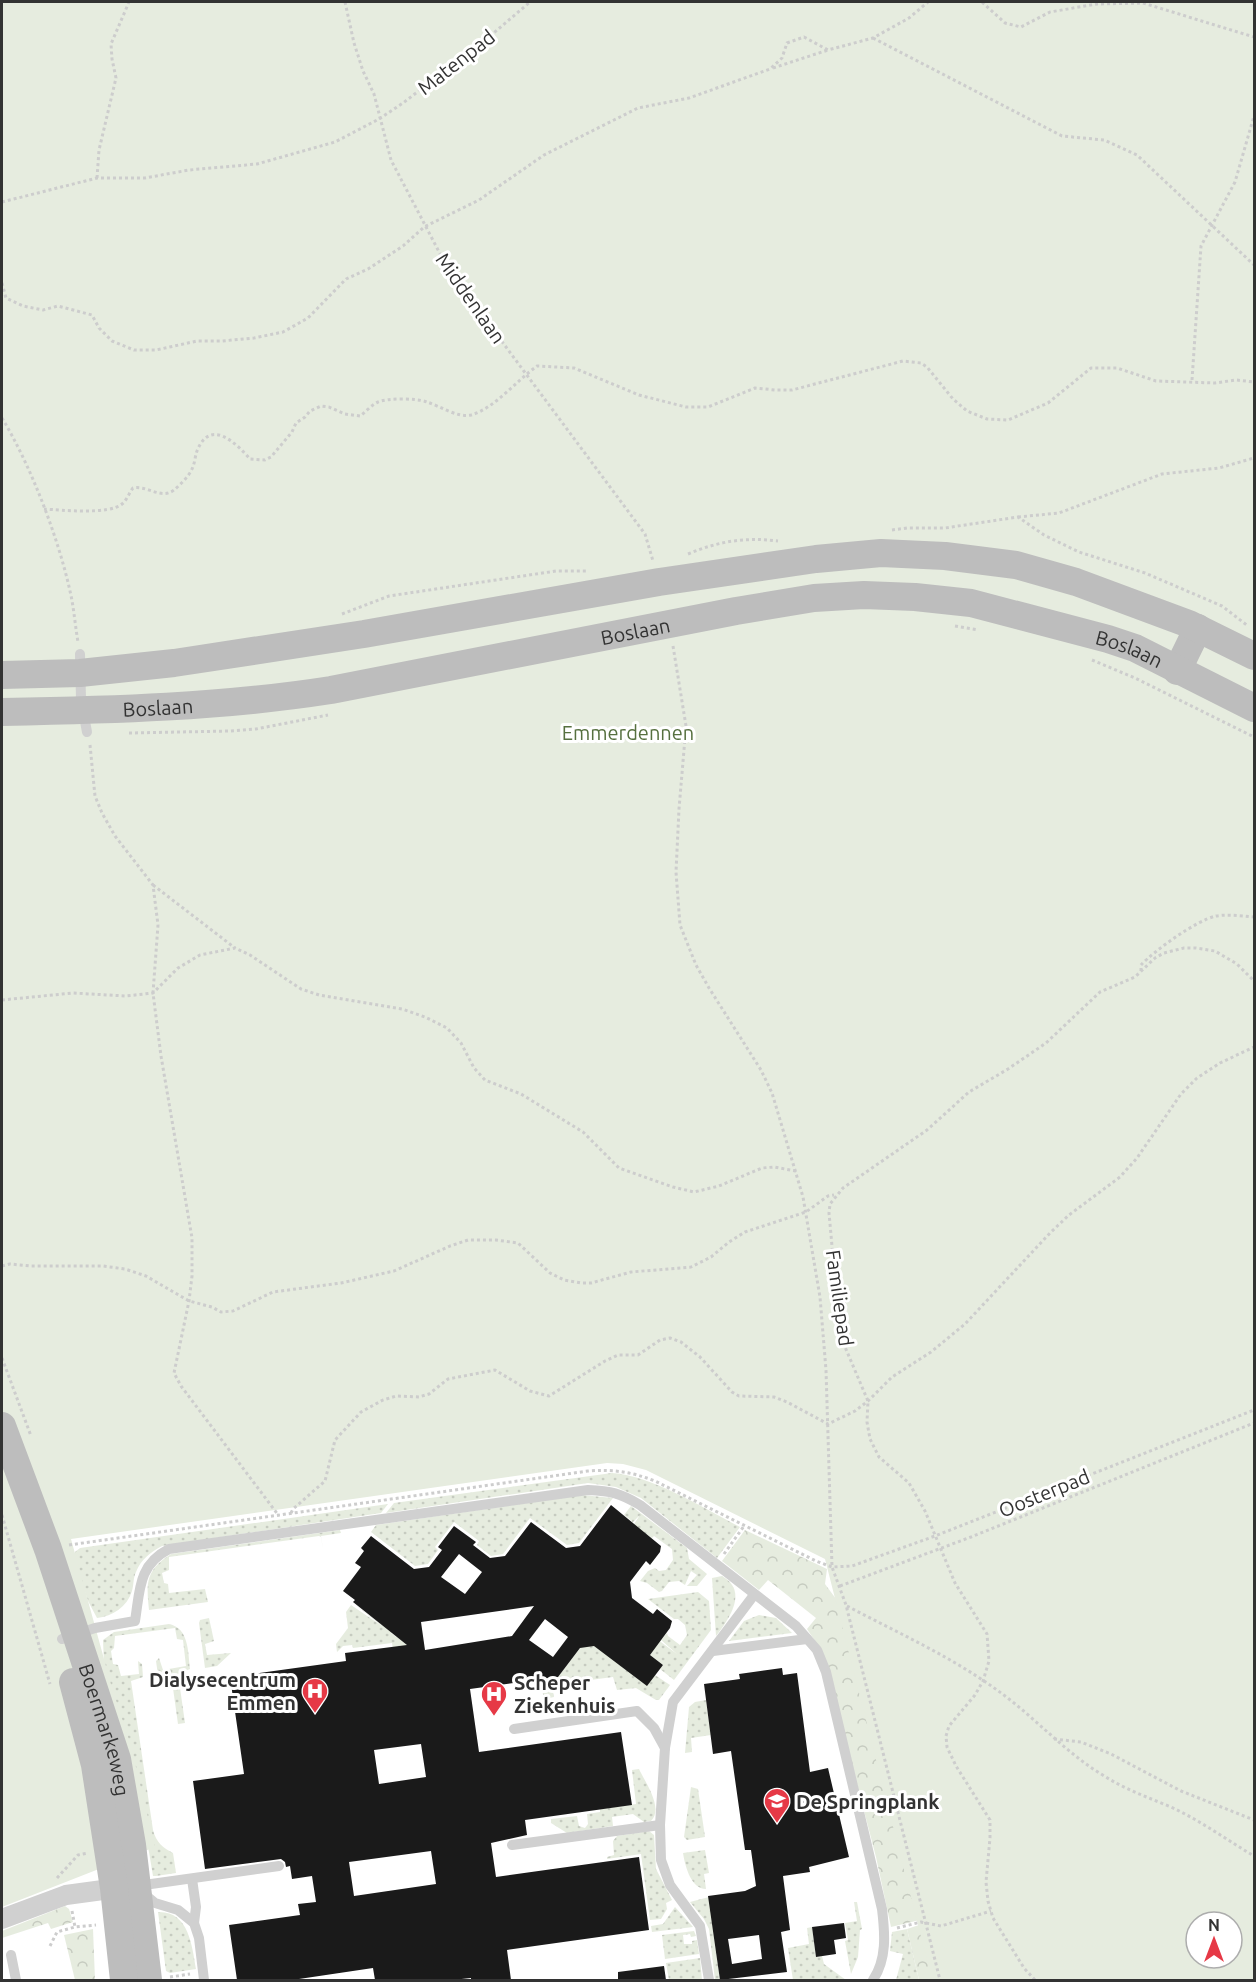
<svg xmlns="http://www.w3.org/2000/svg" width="1256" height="1982" font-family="Ubuntu,sans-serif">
<defs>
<pattern id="grass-dots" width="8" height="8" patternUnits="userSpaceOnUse" patternTransform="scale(1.5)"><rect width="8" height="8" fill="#e6ecdf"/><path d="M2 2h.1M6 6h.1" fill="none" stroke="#c6cbc0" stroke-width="1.8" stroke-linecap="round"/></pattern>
<pattern id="forest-crowns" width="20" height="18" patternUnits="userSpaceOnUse" patternTransform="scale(1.5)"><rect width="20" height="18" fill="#e6ecdf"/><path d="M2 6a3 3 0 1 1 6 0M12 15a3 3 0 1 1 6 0" fill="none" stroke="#c6cbc0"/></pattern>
</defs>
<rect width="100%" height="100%" fill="#fff"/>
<g fill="url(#grass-dots)">
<path d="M612 1473C653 1476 703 1508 740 1527L717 1558 641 1498 616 1487 588 1483 386 1513 394 1503Z"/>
<path d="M582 1495 613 1498 579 1543 567 1545 530 1518 503 1554 491 1556 477 1545 479 1541 454 1522 435 1547 438 1550 428 1564 415 1566 371 1532 376 1525Z"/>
<path d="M388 1504 381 1513 162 1546C151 1552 141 1559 136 1572 133 1578 134 1584 132 1591 127 1607 113 1616 97 1618L88 1601 73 1556 75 1552 80 1548Z"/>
<path d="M631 1506 687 1548 689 1559 707 1574 697 1586H687L697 1575 691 1571 685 1585 679 1581 669 1582 662 1591 659 1592 647 1583 640 1581 648 1571 655 1568 659 1571 666 1570 673 1560 672 1549 654 1536 652 1538 646 1534 644 1536 632 1527 640 1515 628 1527 632 1521 624 1515Z"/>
<path d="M340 1530 341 1533 321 1536 323 1549 321 1537 319 1536 169 1557V1570L162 1573 164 1583 168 1584 169 1593 205 1589 208 1602 149 1610C146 1582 146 1570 171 1554Z"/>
<path d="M722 1576C749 1591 729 1619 716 1636L712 1578Z"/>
<path d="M698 1592 709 1601 711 1630 674 1680 660 1669 663 1665 647 1653 657 1639 677 1654 661 1640 667 1633 668 1636 680 1645 687 1635 685 1625 678 1619H674L648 1599Z"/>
<path d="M353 1603 382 1625 395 1628 391 1633 400 1639H410L396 1670 392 1643 353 1648 352 1645 343 1646 337 1652 336 1644 348 1628 346 1612 351 1605 382 1626Z"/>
<path d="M759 1615 776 1618 792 1633 729 1641 744 1621Z"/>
<path d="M209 1618 214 1641 205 1644 207 1655 231 1653 217 1666 205 1668 199 1623 200 1620Z"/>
<path d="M169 1624C189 1628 188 1652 190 1669L178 1674 185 1723 178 1724 171 1674 158 1675 156 1661 159 1658 163 1670 186 1666 183 1640 177 1639 175 1628 115 1636 114 1648 111 1651 113 1664 118 1665 121 1676 139 1674 138 1661 142 1664 143 1677 131 1681 153 1830C156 1842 163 1848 173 1853L176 1873 156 1876H153L134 1762 104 1664 103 1640 114 1632Z"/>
<path d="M593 1645 655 1675 670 1685 659 1700H656L636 1688 617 1690 613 1677 552 1685 554 1697 544 1699 540 1680 548 1679 553 1683 581 1647Z"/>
<path d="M706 1700 711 1735 691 1738 692 1752 685 1753 689 1707 695 1702Z"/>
<path d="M639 1769C645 1782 664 1808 651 1821L644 1822 633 1814 612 1817 613 1826 567 1833 551 1823V1819L577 1816 579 1826 585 1828 588 1824 587 1814 600 1812V1809L636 1804 632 1770Z"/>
<path d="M691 1787 698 1789 705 1837 687 1840 684 1837Z"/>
<path d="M649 1831 654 1835 656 1869 672 1900 666 1903 667 1909 661 1919 650 1920 641 1854 607 1859V1857L614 1855 613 1841 617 1836Z"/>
<path d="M705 1850 709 1873 704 1874 706 1889C691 1889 685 1866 683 1853Z"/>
<path d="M709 1897 720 1980H715L709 1929 704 1919 690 1902Z"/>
<path d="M854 1902H857L862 1929 860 1930 858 1957 851 1974 845 1941 848 1940 845 1923 857 1921Z"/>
<path d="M675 1907 693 1927 652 1932 651 1926 663 1924Z"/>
<path d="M158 1912C189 1911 192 1946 196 1969L170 1973 166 1971Z"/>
<path d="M812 1927 816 1957 822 1956 824 1964 846 1980H793L788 1948 809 1944 807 1928Z"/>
<path d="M907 1929 919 1980H896L903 1954 890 1951 892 1932Z"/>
<path d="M694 1931 696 1936 691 1937 690 1934 683 1935 684 1944H692V1941L697 1940 699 1954 665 1959 662 1935Z"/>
<path d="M700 1958 702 1980H669L666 1963Z"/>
</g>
<g fill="url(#forest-crowns)">
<path d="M745 1530 827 1569 825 1584 839 1603 920 1920 891 1927 876 1857 823 1653 807 1629 816 1618 768 1580 759 1590 722 1561Z"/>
<path d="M65 1906 69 1909 73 1922 51 1929 48 1923 2 1938V1931Z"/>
<path d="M919 1925 937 1980H919L907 1929Z"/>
<path d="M93 1929 95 1980H75L64 1935Z"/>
</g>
<path fill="#e6ecdf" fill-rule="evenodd" d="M2 2H1254V1980H932L825 1559 646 1470 623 1464 607 1463 71 1539 112 1688 131 1746 155 1847 2 1907ZM1196 1922H1232V1958H1196Z"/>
<g fill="#1a1a1a" fill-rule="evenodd">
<path d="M611 1505 661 1546 660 1552 650 1565 646 1561 630 1582 632 1598 653 1614 657 1609 672 1621 670 1628 650 1655 663 1665 647 1686 594 1646 580 1648 558 1677 470 1689 479 1752 621 1732 632 1805 525 1820 527 1835 491 1843 496 1877 639 1857 649 1930 507 1950 511 1980H471V1978L452 1980H375L373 1968 299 1979V1980H237L229 1925 300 1915 298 1904 316 1902 312 1876 292 1879 290 1866 286 1867 285 1862 281 1859 205 1869 193 1781 244 1774 230 1677 346 1661 345 1653 407 1645 353 1602 355 1600 343 1591 361 1567 355 1563 364 1551 361 1548 371 1536 414 1569 429 1567 442 1550 438 1547 454 1526 476 1542 473 1545 490 1558 505 1556 531 1522 566 1548 580 1546ZM459 1554 482 1572 465 1594 441 1577ZM534 1606 512 1636 425 1650 421 1622ZM545 1619 568 1637 553 1657 529 1640ZM421 1744 426 1777 379 1784 374 1750ZM431 1851 436 1884 354 1896 349 1862Z"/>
<path d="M782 1668 783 1675 797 1673 810 1772 828 1768 849 1857 809 1867 810 1872 783 1876 790 1930 781 1932 787 1972 720 1980 708 1896 745 1891 756 1886 751 1850H745L731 1751 713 1754 704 1684 740 1679 739 1674ZM759 1935 762 1959 732 1964 728 1939Z"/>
<path d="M844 1923 846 1938 834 1940 836 1954 816 1957 812 1927Z"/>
<path d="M664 1966 666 1980H618V1972Z"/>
</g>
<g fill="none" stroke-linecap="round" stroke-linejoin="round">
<g stroke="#cdcdcd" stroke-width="3" stroke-dasharray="3 3" stroke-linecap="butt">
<path d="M345 2 354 43 363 71 374 94 391 160 448 269 645 534 653 561"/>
<path d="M982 2 1005 23 1021 27 1050 12 1097 4 1143 3 1254 37"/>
<path d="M873 38 1062 136 1104 140 1137 155 1254 265"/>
<path d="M773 68 828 50"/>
<path d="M97 178 99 150 116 78 112 59 111 44 129 2"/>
<path d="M2 202 97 178H145L189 170 257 164 335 142 379 119 403 103 489 37 530 2"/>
<path d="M2 283 6 298 23 306 43 310 58 306 92 315 99 328 112 341 134 350H156L197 341H222L254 338 283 332 308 318 346 279 368 269 403 246 424 227 479 200 544 155 638 108 689 98 770 69 782 58 787 43 804 37 828 50 873 38 909 18 928 2"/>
<path d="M1192 380 1201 246 1235 182 1254 116"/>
<path d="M2 418C31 466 58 537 70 591 74 608 75 625 78 642"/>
<path d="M44 509C61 510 109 515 122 504 127 500 129 493 133 488 147 485 161 500 174 490 180 485 189 476 192 469 195 463 195 456 197 451 210 418 235 442 250 459L265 460 271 457 292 432 296 423 305 417 310 411 321 406 329 407 345 414 360 416C366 412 371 405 378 402 387 398 417 398 427 402 440 406 457 418 471 415 495 408 516 381 537 366L574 368 639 395 686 407H708L755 388 775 390H792L903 361 921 363 927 367 953 399 967 411 987 419 1008 420 1048 403 1091 368H1117L1156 381 1215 383 1236 380 1254 382"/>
<path d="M1018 517 1059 513 1162 474 1219 468 1254 458"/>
<path d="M892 530 907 528H945L1018 517 1044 535 1079 552 1145 573 1222 606 1248 626"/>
<path d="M688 554C719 541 746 537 778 541"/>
<path d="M342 614 389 596 556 571H588"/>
<path d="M955 626 978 630"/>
<path d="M673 646 686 726 679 809 676 872 680 925 696 965 709 988 761 1070 772 1093 803 1197 820 1297 826 1370 832 1567 846 1605 940 1980"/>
<path d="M1092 660 1135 678 1254 737"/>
<path d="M129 733 230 731 256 729 328 715"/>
<path d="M90 745 95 796 102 813 115 836 153 885 158 925 153 993 161 1056 192 1238V1276L189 1301 174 1373 181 1386 279 1516"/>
<path d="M153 885 235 948"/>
<path d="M1141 971V965C1155 950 1197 920 1216 916 1229 914 1242 916 1254 917"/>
<path d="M2 1000 73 993 126 996 153 993 178 968 200 955 235 948 250 955 301 989 319 995 402 1009 425 1017 447 1028 461 1043 474 1068 485 1080 521 1094 583 1132 619 1168 673 1187 694 1192 719 1186 762 1168 774 1167 796 1171"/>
<path d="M2 1266 10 1264 31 1266H103L125 1269 146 1276 189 1301 212 1307 221 1312 233 1311 273 1292 341 1283 394 1271 450 1246 468 1240H496L518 1243 550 1273 564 1280 581 1283H591L631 1272 691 1267 711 1257 729 1242 745 1232 806 1212 828 1196 834 1195"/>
<path d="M2 1358 31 1436"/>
<path d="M291 1513 293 1509 325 1481 335 1440 361 1412 383 1400 396 1396 419 1397 429 1394 448 1379 495 1370 530 1391 549 1396 605 1361 618 1355H638L660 1340 670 1338 681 1342 700 1357 732 1392 739 1396 774 1397 787 1402 828 1424 855 1411 868 1401 892 1377 931 1352 965 1324 1050 1233 1069 1215 1120 1177 1137 1158 1181 1094 1197 1078 1220 1063 1254 1047"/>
<path d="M2 1515 50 1684"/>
<path d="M69 1545 588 1471C613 1469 632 1472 655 1481L816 1561 832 1567 852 1566 935 1536 1254 1410"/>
<path d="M724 1554 744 1526"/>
<path d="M840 1586 971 1537 1254 1423"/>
<path d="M847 1606C902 1635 959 1660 1009 1699 1041 1724 1067 1753 1101 1774 1124 1789 1147 1797 1171 1807 1201 1821 1227 1840 1254 1856"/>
<path d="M1054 1739 1081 1742 1111 1754 1181 1791 1254 1820"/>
<path d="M57 1878 78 1855 88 1853"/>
<path d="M72 1911 75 1927 96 1925"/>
<path d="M897 1928 921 1922 941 1926 991 1911"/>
<path d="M50 1946 57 1932 75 1927"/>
<path d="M170 1977 190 1974"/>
<path d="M1035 1980 1024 1968 993 1918 988 1901 986 1882 990 1838V1820L956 1766 947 1747 946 1736 949 1726 975 1695 983 1681 989 1661 987 1634 955 1583 925 1511 909 1483 879 1457 870 1439 867 1422 868 1401 845 1347 846 1310 833 1257 829 1213 830 1204 843 1188 927 1130 969 1092 1008 1069 1046 1043 1100 992 1135 977 1155 958 1164 953 1184 948H1196L1215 951 1237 964 1254 981"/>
</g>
<g stroke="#d0d0d0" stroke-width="10">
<path d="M80 654 81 700 87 732"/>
<path d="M62 1639 95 1628 135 1621C140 1590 138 1565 169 1549L588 1490C611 1491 620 1493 640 1505L796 1626 817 1650 826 1672 882 1909C885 1934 887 1959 873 1980"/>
<path d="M713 1651 807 1639"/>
<path d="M514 1729 637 1711 654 1728 665 1748"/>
<path d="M512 1845 660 1825"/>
<path d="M192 1879 196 1907 194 1923"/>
<path d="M137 1886 279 1866"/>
<path d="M142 1892 155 1903 178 1910 194 1923 199 1938 204 1980"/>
<path d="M11 1955 16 1980"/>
<path d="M709 1980 700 1926 670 1885 661 1860 660 1825 665 1748 673 1702 754 1595"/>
</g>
<path stroke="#d0d0d0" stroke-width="20" d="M2 1919 66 1895 125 1887"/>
<g stroke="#bdbdbd" stroke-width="28">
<path d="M1177 671 1198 628"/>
<path d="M2 675 80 673 174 663 364 634 659 582 816 559 881 553 945 556 1016 565 1076 582 1189 624 1254 656"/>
<path id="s1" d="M2 712C112 710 222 707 331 690L736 611 814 598 864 595 915 597 971 603 1108 639 1135 648 1254 708"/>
<path id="s2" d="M2 1426 48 1549 117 1759 132 1845 148 1980"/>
<path d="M73 1682 95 1765 114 1888 124 1980"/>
</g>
</g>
<defs>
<g id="hospital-pin" transform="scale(1.35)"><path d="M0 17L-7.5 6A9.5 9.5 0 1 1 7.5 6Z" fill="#e63946" stroke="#fff"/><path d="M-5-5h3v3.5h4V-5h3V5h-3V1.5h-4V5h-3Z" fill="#fff"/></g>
<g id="school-pin" transform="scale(1.35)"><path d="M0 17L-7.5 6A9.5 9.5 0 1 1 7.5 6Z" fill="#e63946" stroke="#fff"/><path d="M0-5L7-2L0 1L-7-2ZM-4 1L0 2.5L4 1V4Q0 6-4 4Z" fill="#fff"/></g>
</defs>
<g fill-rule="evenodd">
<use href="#hospital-pin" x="315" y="1691"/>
<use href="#hospital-pin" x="494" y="1694"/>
<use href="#school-pin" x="777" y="1801"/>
</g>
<g text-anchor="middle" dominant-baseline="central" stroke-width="6" stroke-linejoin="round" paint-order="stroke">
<g font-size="20" fill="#333" stroke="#fff">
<text transform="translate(456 62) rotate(-38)">Matenpad</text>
<text transform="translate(471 298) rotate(55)">Middenlaan</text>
<text stroke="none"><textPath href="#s1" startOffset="640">Boslaan</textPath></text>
<text stroke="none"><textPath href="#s1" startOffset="1144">Boslaan</textPath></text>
<text stroke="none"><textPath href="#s1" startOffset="156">Boslaan</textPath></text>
<text transform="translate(840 1298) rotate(82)">Familiepad</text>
<text transform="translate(1044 1493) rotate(-22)">Oosterpad</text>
<text stroke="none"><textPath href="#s2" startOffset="321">Boermarkeweg</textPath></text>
</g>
<g font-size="20" fill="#56703f" stroke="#fff">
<text x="628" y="732">Emmerdennen</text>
</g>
<g font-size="20" font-weight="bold" fill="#333" stroke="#fff" text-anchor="start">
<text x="296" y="1679" text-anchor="end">Dialysecentrum<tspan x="296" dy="23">Emmen</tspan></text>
<text x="514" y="1682">Scheper<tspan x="514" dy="23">Ziekenhuis</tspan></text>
<text x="796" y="1801">De Springplank</text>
</g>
</g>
<rect width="1256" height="1982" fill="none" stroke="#333333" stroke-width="6"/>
<g transform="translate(1214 1940)"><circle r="28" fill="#ffffff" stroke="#adadad" stroke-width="1.5"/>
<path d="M0-4.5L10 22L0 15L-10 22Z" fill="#e63946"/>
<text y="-9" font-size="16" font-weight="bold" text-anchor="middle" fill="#333333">N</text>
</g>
</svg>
